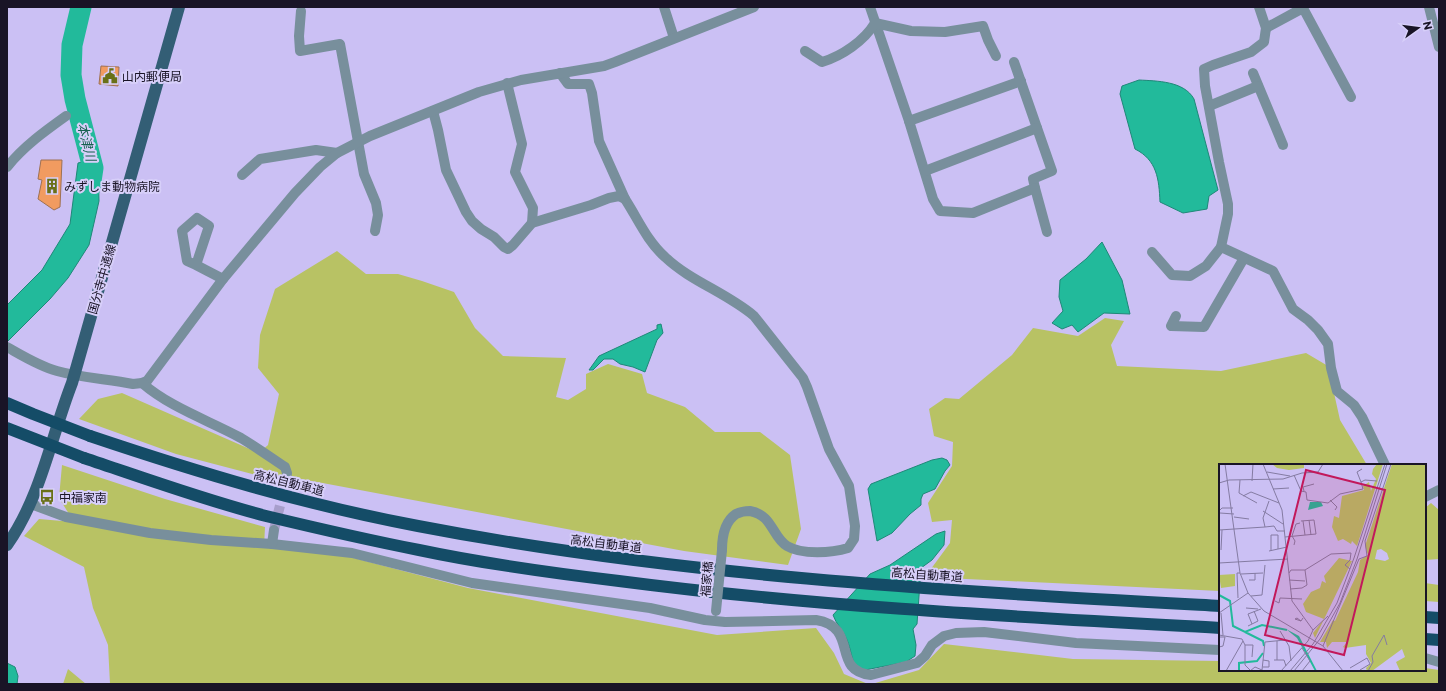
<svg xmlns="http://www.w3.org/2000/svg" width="1446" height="691" font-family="Commissioner,'Noto Sans JP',sans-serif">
<rect width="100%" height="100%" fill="#cbc0f4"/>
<g fill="#b8c264">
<path d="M337 251 366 274H398L422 281 454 292 475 328 503 356 566 358 556 397 568 400 586 389V374L608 364 642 374 647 393 685 407 715 432H760L790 455 801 529 788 565 684 551 296 478 279 481 176 454 79 419 98 399 122 393 259 453 268 445 279 394 258 368 260 335 275 289Z"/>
<path d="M1105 318 1124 321 1111 345 1117 366 1221 371 1306 353 1328 366 1340 420 1367 465H1220V591L925 577 950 543 952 520 932 522 928 503 952 466 953 442 934 436 929 409 945 398 959 399 1012 355 1033 328 1078 336Z"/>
<path d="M62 465 165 499 265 527 264 547 350 557 468 588 717 635 816 628 834 653 844 674 868 684H110L108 645 93 608 84 567 24 536 39 519 74 522 59 498Z"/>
<path d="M1431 503 1439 510V559L1425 560V508Z"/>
<path d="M1425 583 1439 585V602L1425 601Z"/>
<path d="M944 644 1073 659 1220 661V670H1425V668L1439 670V684H872L919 670Z"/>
<path d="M68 669 86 684H63Z"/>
</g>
<g fill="#22ba9b" stroke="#1f8878">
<path d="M1139 80C1157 81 1184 81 1194 99L1218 190 1209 196 1207 209 1183 213 1160 202C1159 179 1157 160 1135 149L1120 94 1122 86Z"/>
<path d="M98 158 99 201 89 245 68 278 50 299 7 342V305L42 270 70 224 78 163Z"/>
<path d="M1102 242 1122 280 1130 314 1104 313 1078 332 1072 325 1062 329 1052 323 1063 311 1059 297 1060 280 1086 259Z"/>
<path d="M661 324 663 333 657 340 645 372 633 367 620 364 613 359H604L593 370H589L599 356 657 329V325Z"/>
<path d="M942 458 947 460 950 465 945 471 935 489 923 494 921 499V505L910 514 892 533 877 541 868 489 871 484 932 460Z"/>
<path d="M945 531 944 545 932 560 921 568 917 624 913 629 916 645 915 656 906 662 865 670 856 667C851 658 851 649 847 640 843 630 836 624 833 615L870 574 890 565 936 534Z"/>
<path d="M7 663 15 667 18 676 17 684H7Z"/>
</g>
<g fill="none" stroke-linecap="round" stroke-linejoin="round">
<path stroke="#22ba9b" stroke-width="21" d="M81 7 72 45 71 75 75 99 93 168 90 188"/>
</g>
<g fill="#f19b60" stroke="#9e7153">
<path d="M101 66 119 67 118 86 99 84Z"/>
<path d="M41 160H62L60 207 54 210 38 199 42 180 38 179Z"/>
</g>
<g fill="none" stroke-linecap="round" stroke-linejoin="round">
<path stroke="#a79ecb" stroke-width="10" stroke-dasharray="10 5" stroke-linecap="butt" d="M274 530 286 481"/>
<g stroke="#788f9c" stroke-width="10">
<path d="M664 7 674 38"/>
<path d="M870 7 909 121 933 199 940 211 973 213 1035 188 1033 179 1052 171 1014 62"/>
<path d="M1259 7 1266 28 1264 42 1251 52 1213 65 1204 69 1205 86 1219 162 1228 204V214L1221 247 1273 271 1293 309 1308 320 1318 330 1328 344 1331 368 1337 391 1354 405 1362 417 1385 465"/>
<path d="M1429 7 1439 47"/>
<path d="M301 11 299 36 300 51 340 44 364 174 376 203 378 215 375 231"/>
<path d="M1266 28 1303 8 1351 97"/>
<path d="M805 51 822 62C842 56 864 41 875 23L911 31 945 32 983 26 988 40 996 56"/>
<path d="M560 73 568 84H589L592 93 599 141 625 199"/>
<path d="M1253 73 1283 145"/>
<path d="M507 83 522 144 515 172 533 208 532 223"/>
<path d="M1209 106 1258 86"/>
<path d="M433 111 438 130 446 170 466 212 472 221 481 229 494 237 504 247 508 249 513 245 532 223 591 205 609 198 619 196 625 199C638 219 647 241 665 257 690 281 727 293 754 316L803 378 807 387 829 449 849 486 855 526 854 539 848 548C832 553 802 555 787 546 772 537 773 515 750 511 746 511 740 512 736 514 724 522 722 537 722 550"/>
<path d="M909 121 1021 81"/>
<path d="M7 167C24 146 45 131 66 116"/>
<path d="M925 171 1037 128"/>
<path d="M242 175 260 159 316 150 337 153"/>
<path d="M1035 188 1047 232"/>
<path d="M1152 252 1172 275 1190 276 1206 266 1221 247"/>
<path d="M196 265 187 261 182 231 197 218 209 226 196 265 223 279"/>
<path d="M1176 316 1171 326 1204 327 1244 258"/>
<path d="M7 347C23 356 39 366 57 371 82 378 108 379 133 384L142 383 147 381 223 279 295 193 320 167 337 153 370 136 479 92 521 80 604 66 615 62 754 7"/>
<path d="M142 383C171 408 208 420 241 438 256 447 270 457 285 467L287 473 286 481"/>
<path d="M1425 497 1439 490"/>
<path d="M31 504 66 517 150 533 211 540 272 544 352 553 472 583 650 608 705 620 725 622 816 620C860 627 830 671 871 675L917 663 925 656 932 645 944 636 956 633 984 632 1076 643 1220 650"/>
<path d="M272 544 274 530"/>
<path d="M1425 658 1439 662"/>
</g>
<path stroke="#335e75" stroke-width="12" d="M7 545C41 497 51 437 72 383L179 7"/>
<g stroke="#144c67" stroke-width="12">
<path d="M90 436C197 472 306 505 418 526 682 577 951 591 1220 606"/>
<path d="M84 458C144 478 204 500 266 516 316 528 368 540 419 550 485 564 552 573 619 581 818 607 1019 617 1220 628"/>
<path d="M1425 617 1439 618"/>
<path d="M1425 639 1439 640"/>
</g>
<path stroke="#788f9c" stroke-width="10" d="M716 611 722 550"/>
<g stroke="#144c67" stroke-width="12">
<path d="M7 403 33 414 90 436"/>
<path d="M7 428 84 458"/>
</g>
</g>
<defs>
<g id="civic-bare" transform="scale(1.2)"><path d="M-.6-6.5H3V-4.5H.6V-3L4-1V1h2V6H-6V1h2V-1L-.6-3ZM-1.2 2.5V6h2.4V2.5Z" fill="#697017" stroke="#d7cff9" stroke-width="2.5" paint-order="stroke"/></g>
<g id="building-bare" transform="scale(1.2)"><path d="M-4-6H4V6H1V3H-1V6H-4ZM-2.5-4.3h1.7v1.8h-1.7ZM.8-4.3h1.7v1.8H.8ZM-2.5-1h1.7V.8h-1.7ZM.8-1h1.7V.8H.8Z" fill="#697017" stroke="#d7cff9" stroke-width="2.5" paint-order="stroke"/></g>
<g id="bus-bare" transform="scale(1.2)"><path d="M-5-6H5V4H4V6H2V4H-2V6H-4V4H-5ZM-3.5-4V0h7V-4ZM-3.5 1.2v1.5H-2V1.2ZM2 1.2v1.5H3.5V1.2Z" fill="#697017" stroke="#d7cff9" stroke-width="2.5" paint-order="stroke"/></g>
</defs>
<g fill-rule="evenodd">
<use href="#civic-bare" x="110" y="76"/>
<use href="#building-bare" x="52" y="186"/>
<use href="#bus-bare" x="47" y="497"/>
</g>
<g text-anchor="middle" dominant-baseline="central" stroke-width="4" stroke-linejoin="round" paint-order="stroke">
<g font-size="12" fill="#191426" stroke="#d7cff9" text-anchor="start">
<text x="122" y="76">山内郵便局</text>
<text x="64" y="186">みずしま動物病院</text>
<text x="59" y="497">中福家南</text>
</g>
<g font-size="12" fill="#191426" stroke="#d7cff9">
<text transform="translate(101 279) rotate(-74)">国分寺中通線</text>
<text transform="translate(289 482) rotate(14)">高松自動車道</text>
<text transform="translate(606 543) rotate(7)">高松自動車道</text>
<text transform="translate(927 574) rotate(4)">高松自動車道</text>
<text transform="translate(706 579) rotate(-85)">福家橋</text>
</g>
<g font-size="13" font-style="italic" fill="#186251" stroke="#d7cff9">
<text transform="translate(87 142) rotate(76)">本津川</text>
</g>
</g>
<g transform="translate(1219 464)">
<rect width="207" height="207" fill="#cbc0f4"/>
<path d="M53 0H85V4L70 6 58 4ZM158 0H164L138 82 133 77 132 80 124 75 119 77 113 63 115 52 120 54 123 32 145 26 144 22 150 18 152 27 157 15 153 10 154 5ZM173 0H207V207H181L177 198 186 193 183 185 153 207H148L147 204 152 199 147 190V181L126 184 124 183 128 178H113L108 184 107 178H101L114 156 116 157 139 108 141 96 149 91 146 82ZM162 85 168 89 170 95 166 97 156 95 158 86ZM120 94 133 97 96 174 94 169 105 155 87 148 84 140 92 128 101 124 103 117 107 119 105 112ZM16 110V122L2 124 0 111Z" fill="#b8c264" fill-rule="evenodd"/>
<path d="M91 38H102L104 42 89 46ZM67 165 80 172 98 207H96L78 174Z" fill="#22ba9b"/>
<path fill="none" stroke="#22ba9b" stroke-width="2" d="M0 131 11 137 14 162 26 168 43 161 68 166M26 168 44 177 45 182M20 207V199L38 197 44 189"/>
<path fill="none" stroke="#847ba2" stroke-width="1" d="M6 0 21 109 29 129 45 147 104 182 124 207M44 0 63 46 73 137 94 166 89 177 62 207M48 8 71 12M75 11 82 27 87 28 88 36 109 39 121 30 144 25 142 18 146 16 158 17M21 16 20 29 38 39M33 17 34 0M142 18 138 8 143 5M0 19 10 16 64 15 83 9 99 8 104 0M54 25 70 24M85 27 84 23 95 20M24 32 32 28 60 39M111 36 118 43 116 46M0 47 3 44H14M44 47 64 60M1 49 15 50M15 53 30 55M90 56 92 71M84 57 86 71M46 63 55 62 58 67H66M0 66 46 63 44 54 50 37M66 73 97 70 95 56 82 57M75 81 76 77 73 72 77 60 81 59M2 86 3 66M50 87 68 83M52 87V71H59V85M0 99 69 95M70 109 72 106H86M22 110 44 109M30 116H36V109M70 116 86 117M71 125 83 124 88 121 86 106 112 90 132 89 131 96 126 101 131 105M32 132 43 131 46 101M19 134 18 109H21M56 137 60 139 61 134 83 135M27 144 39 145M0 149 29 129M2 149 4 171M82 157 76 155 78 154 82 157 84 154M33 160 29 150 42 145M29 162 39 157 35 147M94 166 109 152M61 167 70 182 72 197M0 171 23 175 26 181V201L31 206M0 173H6L4 182 0 183M26 181H34L33 193M104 182 140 95 148 92 146 77 172 0M83 184 91 197 83 207M55 196H65L67 202M58 196V177M44 203H50V197L44 196M131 204 148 194 151 200 141 206M43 206 46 178 66 176M7 207 24 177M31 207 36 203 43 206M71 207 94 180 118 139 135 94 166 0M75 207 101 175 121 139 138 95 168 0M149 207 154 198 153 192 165 171 168 181"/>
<path fill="#c2185b" fill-opacity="0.15" stroke="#c2185b" stroke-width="2" d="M87 6 166 26 125 191 46 171Z"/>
<rect width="207" height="207" fill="none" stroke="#191426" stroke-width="2"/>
</g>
<rect width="1446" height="691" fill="none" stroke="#191426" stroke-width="16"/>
<g transform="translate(1418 28) rotate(76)" stroke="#d7cff9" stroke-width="3" paint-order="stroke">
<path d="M0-3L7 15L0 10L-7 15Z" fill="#191426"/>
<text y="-6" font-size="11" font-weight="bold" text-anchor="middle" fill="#191426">N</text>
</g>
</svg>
